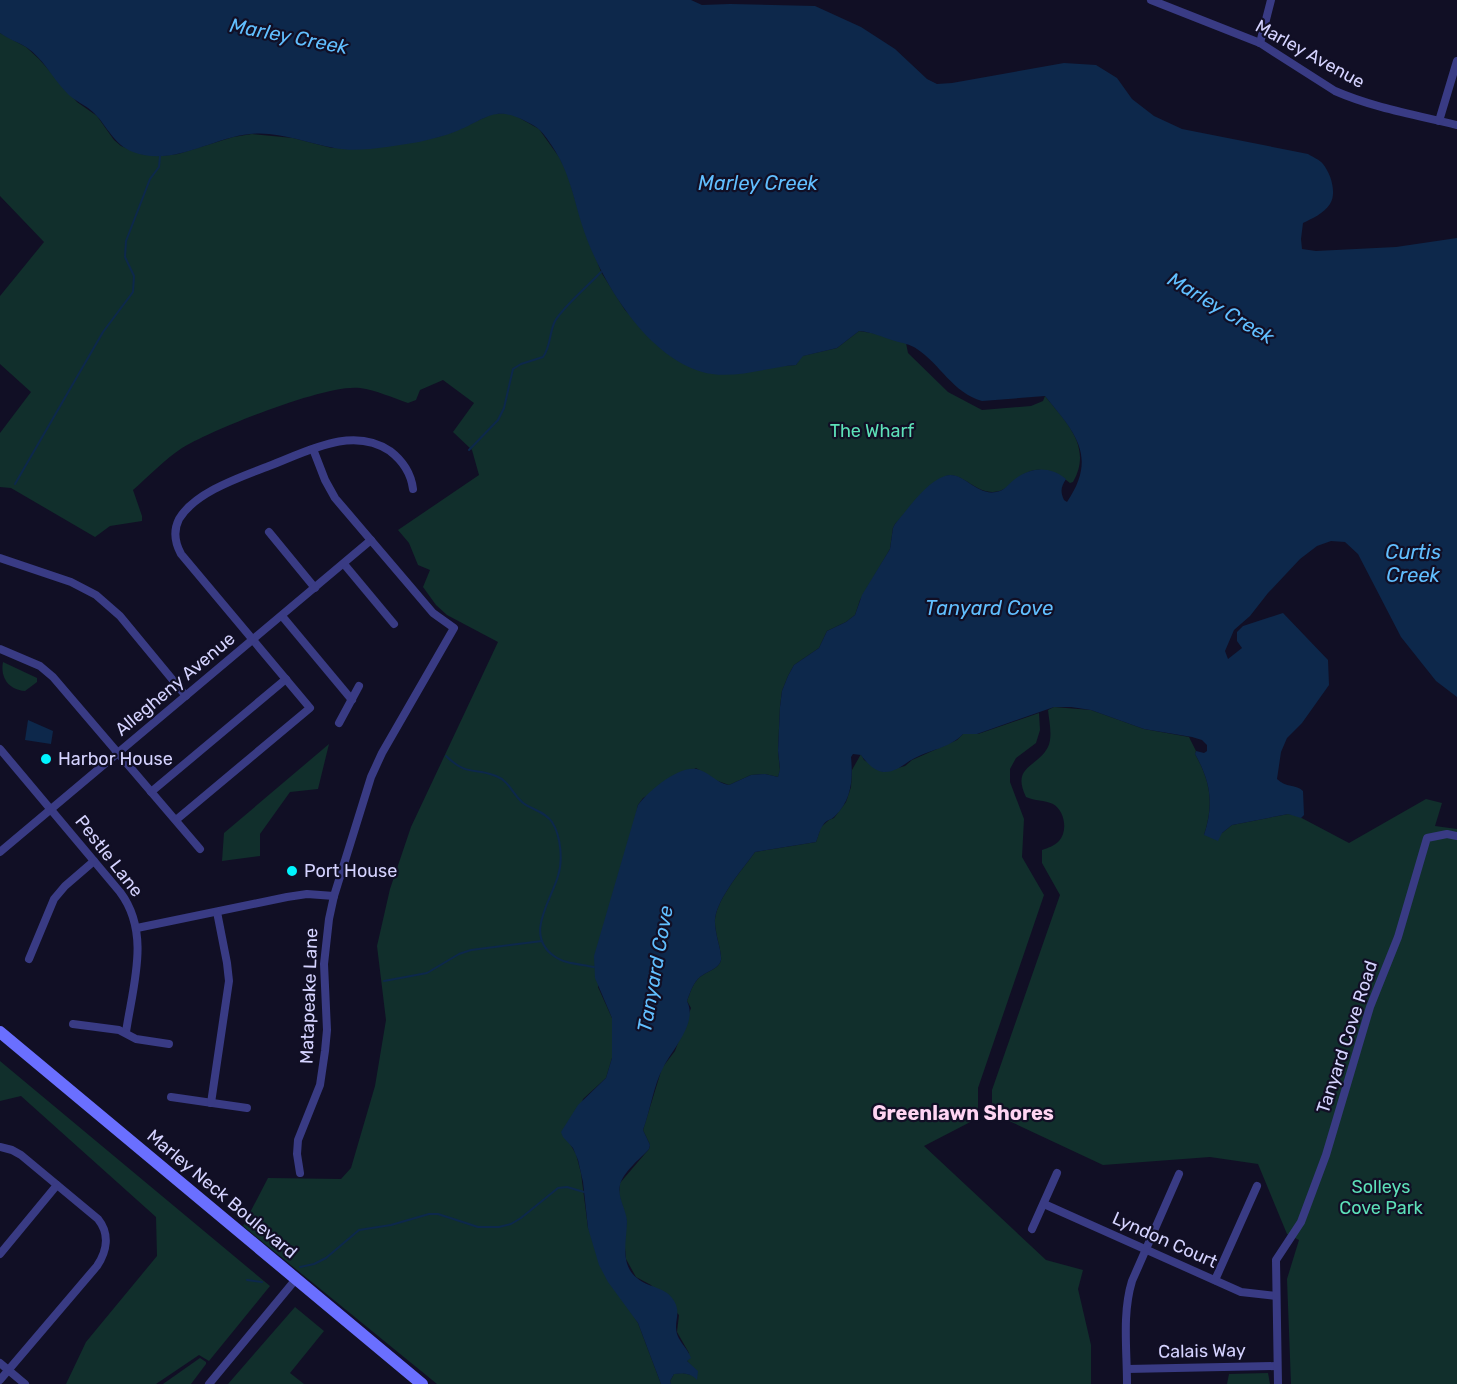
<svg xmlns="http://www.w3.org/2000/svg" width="1457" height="1384" font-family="Rubik,sans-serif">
<rect width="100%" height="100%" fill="#110f25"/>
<g fill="#112f2c">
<path d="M0 33 26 47 39 59 77 102 97 116 114 140 121 146 141 154 160 156 178 154 233 137 252 134 293 138 332 148H366L438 137 455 131 492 114 508 113 516 116 539 129 559 157 567 172 577 206 601 272 625 310 664 351 680 362 779 366 796 365 802 356 837 348 859 331 878 334 906 343 908 353 948 392 982 410 1031 406 1043 401 1045 396C1066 422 1093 447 1073 482L1070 483C1064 478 1058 475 1050 472 1021 461 1015 493 992 492 975 492 960 471 946 476 929 482 908 511 895 524L893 528 890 549 860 600 855 615 846 622 827 631 819 648 794 665 788 676 782 691 780 707 778 751 780 770 778 777 765 774 751 775 729 785 715 780 696 768 643 798 638 805 598 987 612 1018V1058L606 1078 583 1099 570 1144 576 1154 581 1173 588 1228 626 1304 638 1323 661 1384H437L243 1226 268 1178 341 1179 351 1168 375 1086 386 1020 377 946 390 889 411 827 498 642 447 615 436 605 423 587 430 570 418 565 409 543 398 530 479 475 472 450 453 432 474 403 443 380 420 390 416 400 408 403C393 398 376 390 360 388 327 383 212 430 182 448 165 459 149 476 133 490L142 516V521L110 526 95 537 11 488 0 487V433L31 392 0 364V296L44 242 0 196Z"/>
<path d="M3 662 37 678V682L25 691C9 690 0 678 3 662Z"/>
<path d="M1054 707 1091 710 1144 729 1189 737 1196 751 1195 754C1211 782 1214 805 1204 835L1222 833 1232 825 1288 814 1296 815 1349 843 1426 799 1442 803 1435 826 1457 829V1384H1291L1287 1279 1299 1240 1287 1234 1258 1164 1210 1157 1103 1165 1005 1119 992 1118V1090L1060 895 1042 863V850C1048 848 1054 846 1059 841 1068 831 1065 811 1053 804 1044 800 1035 801 1026 797 1011 766 1037 768 1048 747 1053 736 1049 721 1048 710Z"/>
<path d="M1039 713 1040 730 1036 743 1016 758 1010 769V782L1024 819 1022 857 1044 895 978 1088V1118L924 1146 1046 1260 1083 1270 1078 1289 1091 1345V1384H671L670 1381 674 1374 682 1373 692 1375 695 1370 687 1361 689 1353 677 1332 679 1315 651 1285 636 1277 626 1259 624 1237 627 1222 619 1194 620 1183 649 1149 650 1145 643 1130 662 1068 675 1051 691 1008 687 1001C690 993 692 986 697 980 703 972 719 970 721 960 722 951 714 932 715 919 718 897 742 870 755 852L816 842 821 827 829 820 834 818 846 802 851 787 852 770 861 754 864 760 883 772 905 766 912 760 957 740 963 734H978Z"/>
<path d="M329 744 318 789 290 792 260 834V856L222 861 224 833Z"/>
<path d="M0 1061 270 1286 209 1361 199 1355 156 1384H66L86 1342 157 1256 156 1217 21 1096 0 1101Z"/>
<path d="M295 1307 324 1331 290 1373 304 1384H228Z"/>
<path d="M200 1358 206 1362V1364L191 1384H163Z"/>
<path d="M1268 1373 1270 1384H1227L1229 1374Z"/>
</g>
<g fill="#0d284b">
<path d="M0 0H691L702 5 730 4 815 6 861 27 895 49 927 79 937 84 952 83 1064 63 1096 65 1117 78 1132 99 1154 116 1182 129 1308 154C1313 157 1320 160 1323 164 1331 174 1337 193 1330 204 1323 214 1313 218 1303 223L1301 239 1302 249 1316 251 1396 247 1457 238V697L1436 681 1401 637 1358 554 1345 542 1331 541 1317 546 1300 559 1268 593 1250 616 1234 630 1225 651 1228 659 1242 648 1237 641V632L1243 626 1283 613 1328 660 1329 685 1302 723 1287 738 1281 752 1277 779C1286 788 1296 784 1303 791L1304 815 1301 818 1288 814 1232 825 1222 833 1218 841 1204 835C1214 805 1211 782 1195 754L1196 751 1204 753 1207 751V745L1202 740 1192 737 1144 729 1091 710 1071 707H1054L977 734H963C950 748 929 750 913 759 904 764 895 773 883 772 874 771 866 762 861 755L853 754 851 757C853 778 852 800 835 816 832 819 831 819 827 821 820 826 819 835 816 842L755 852C742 870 718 897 715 919 714 932 722 951 721 960 719 970 703 972 697 980 692 986 690 993 687 1001 698 1023 673 1048 663 1068 654 1084 650 1111 643 1130L650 1145 649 1149C640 1159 623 1172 620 1185 617 1197 626 1209 627 1221 627 1239 619 1264 637 1278 647 1287 664 1287 672 1298 683 1312 673 1321 677 1334 680 1343 688 1349 691 1358L687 1361 698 1371 697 1380C691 1373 683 1373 674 1374L670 1381 671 1384H661L638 1323 608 1282 599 1265 588 1228 583 1182 578 1160 573 1148 563 1137 561 1132 578 1105 606 1078 612 1058V1018L595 978 594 956 638 805C648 791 682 762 700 770 711 774 717 783 729 785L751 775 765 774 778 777 780 769 778 751 780 707 782 691 788 676 794 665 819 648 827 631 846 622 855 615 862 595 890 549 893 528 895 524C909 508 925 483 945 476 963 470 975 496 996 492 1005 491 1008 484 1015 479 1031 467 1050 466 1066 479 1061 487 1060 491 1064 500L1067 502C1098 456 1075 433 1045 396L982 401C953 393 940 364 917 349 910 344 902 343 895 341 882 337 872 332 859 331L837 348 803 356 796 365C769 367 739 378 712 374 650 365 599 279 582 225 573 196 569 171 552 146 546 137 541 129 531 124 495 104 490 117 457 131 445 136 431 139 419 142 392 146 360 153 334 148 306 143 279 131 250 134 211 138 173 167 133 152 113 144 108 127 94 113 86 105 74 101 66 92 52 78 44 59 26 47 18 42 8 39 0 33Z"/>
<path d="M28 720 53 731 51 744 25 740Z"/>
</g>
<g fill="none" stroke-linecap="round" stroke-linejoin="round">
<g stroke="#0d284b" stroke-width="2">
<path d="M469 450 498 420 504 408 513 369 521 364 543 357C551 346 549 333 555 321 564 306 588 286 601 272"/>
<path d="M15 484 103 332 133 292 134 276 125 257 126 241 150 179 159 167 160 156"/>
<path d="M446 756C468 777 473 767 496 776 509 781 512 793 522 802 531 810 545 811 552 822 561 836 563 861 558 876 551 901 524 935 554 956 564 964 581 964 594 967"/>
<path d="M384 981 427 973 459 954 471 950 542 941"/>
<path d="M300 1267 314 1264 326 1258 359 1230 391 1225 429 1214H438L478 1227H499L511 1224 521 1218 558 1188 567 1187 584 1192"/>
<path d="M247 1280 262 1282"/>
</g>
<g stroke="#393b84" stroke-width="8">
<path d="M1151 0 1260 43 1335 91C1374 108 1416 115 1457 125"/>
<path d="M1260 43 1271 0"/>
<path d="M1439 121 1457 61"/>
<path d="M269 532 315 588"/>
<path d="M0 558 71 582 96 595 120 616 186 696"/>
<path d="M344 564 394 624"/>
<path d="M282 616 352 700"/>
<path d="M0 649 40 666 53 677 200 849"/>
<path d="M339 723 359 686"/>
<path d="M0 749 120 892C151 933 133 985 126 1032"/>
<path d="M151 792 286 679"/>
<path d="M176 820 310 708 181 554C175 543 173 531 179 519 195 492 241 477 269 466 306 452 352 425 390 451 403 461 411 473 413 489"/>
<path d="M0 852 371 540"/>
<path d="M137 928 287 897 307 894 334 896"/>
<path d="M29 959 54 899 65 886 94 861"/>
<path d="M73 1024 119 1030 136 1039 169 1044"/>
<path d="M171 1097 247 1108"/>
<path d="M211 1103 229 981 227 963 217 912"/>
<path d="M0 1147 12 1150 21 1155 98 1219C110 1234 107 1251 97 1266L0 1380"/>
<path d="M300 1173 297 1154 298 1140 320 1085 325 1051 327 1030 324 964 329 919 334 896 371 777 382 753 454 628 433 613 335 498 325 480 313 449"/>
<path d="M1044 1204 1241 1292 1276 1296"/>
<path d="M1032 1229 1057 1173"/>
<path d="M0 1254 57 1185"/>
<path d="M1215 1280 1257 1186"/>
<path d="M0 1363 25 1384"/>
<path d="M1127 1369 1277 1366"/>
<path d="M209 1384 296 1279"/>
<path d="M1127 1384C1127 1349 1122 1314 1132 1281L1179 1174"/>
<path d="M1278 1384 1276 1260 1301 1222 1326 1155 1370 1007 1398 937 1427 838 1447 834 1457 836"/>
</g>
<path stroke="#6a6fff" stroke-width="12" d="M0 1032 422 1384"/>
</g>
<g fill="#00f4fe" stroke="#110f25" stroke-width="2">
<circle cx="46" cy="759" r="6"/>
<circle cx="292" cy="871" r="6"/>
</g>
<g text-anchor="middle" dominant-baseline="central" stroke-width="4.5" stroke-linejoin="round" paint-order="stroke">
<g font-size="18" fill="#d5d3ff" stroke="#110f25">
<text transform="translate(1310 54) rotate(29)">Marley Avenue</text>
<text transform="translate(175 684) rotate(-40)">Allegheny Avenue</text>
<text transform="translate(109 856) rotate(52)">Pestle Lane</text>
<text transform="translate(309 996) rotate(-88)">Matapeake Lane</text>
<text transform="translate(1347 1037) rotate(-72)">Tanyard Cove Road</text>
<text transform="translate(222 1194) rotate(40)">Marley Neck Boulevard</text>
<text transform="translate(1165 1240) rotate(24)">Lyndon Court</text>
<text transform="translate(1202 1351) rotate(-1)">Calais Way</text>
</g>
<g font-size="18" fill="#5de0b8" stroke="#110f25">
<text x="872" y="431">The Wharf</text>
<text x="1381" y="1187">Solleys<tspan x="1381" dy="21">Cove Park</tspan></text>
</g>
<g font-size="18" fill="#d5d3ff" stroke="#110f25" text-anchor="start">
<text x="58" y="759">Harbor House</text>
<text x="304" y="871">Port House</text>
</g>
<g font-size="20" font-style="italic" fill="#61bfff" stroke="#110f25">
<text transform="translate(289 36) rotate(11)">Marley Creek</text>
<text x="758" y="183">Marley Creek</text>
<text transform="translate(1221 308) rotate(31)">Marley Creek</text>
<text x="1413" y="552">Curtis<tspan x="1413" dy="23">Creek</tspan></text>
<text x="989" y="608">Tanyard Cove</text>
<text transform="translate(655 969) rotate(-80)">Tanyard Cove</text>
</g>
<g font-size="20" font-weight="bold" fill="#ffd5f2" stroke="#110f25">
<text x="963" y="1113">Greenlawn Shores</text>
</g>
</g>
</svg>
